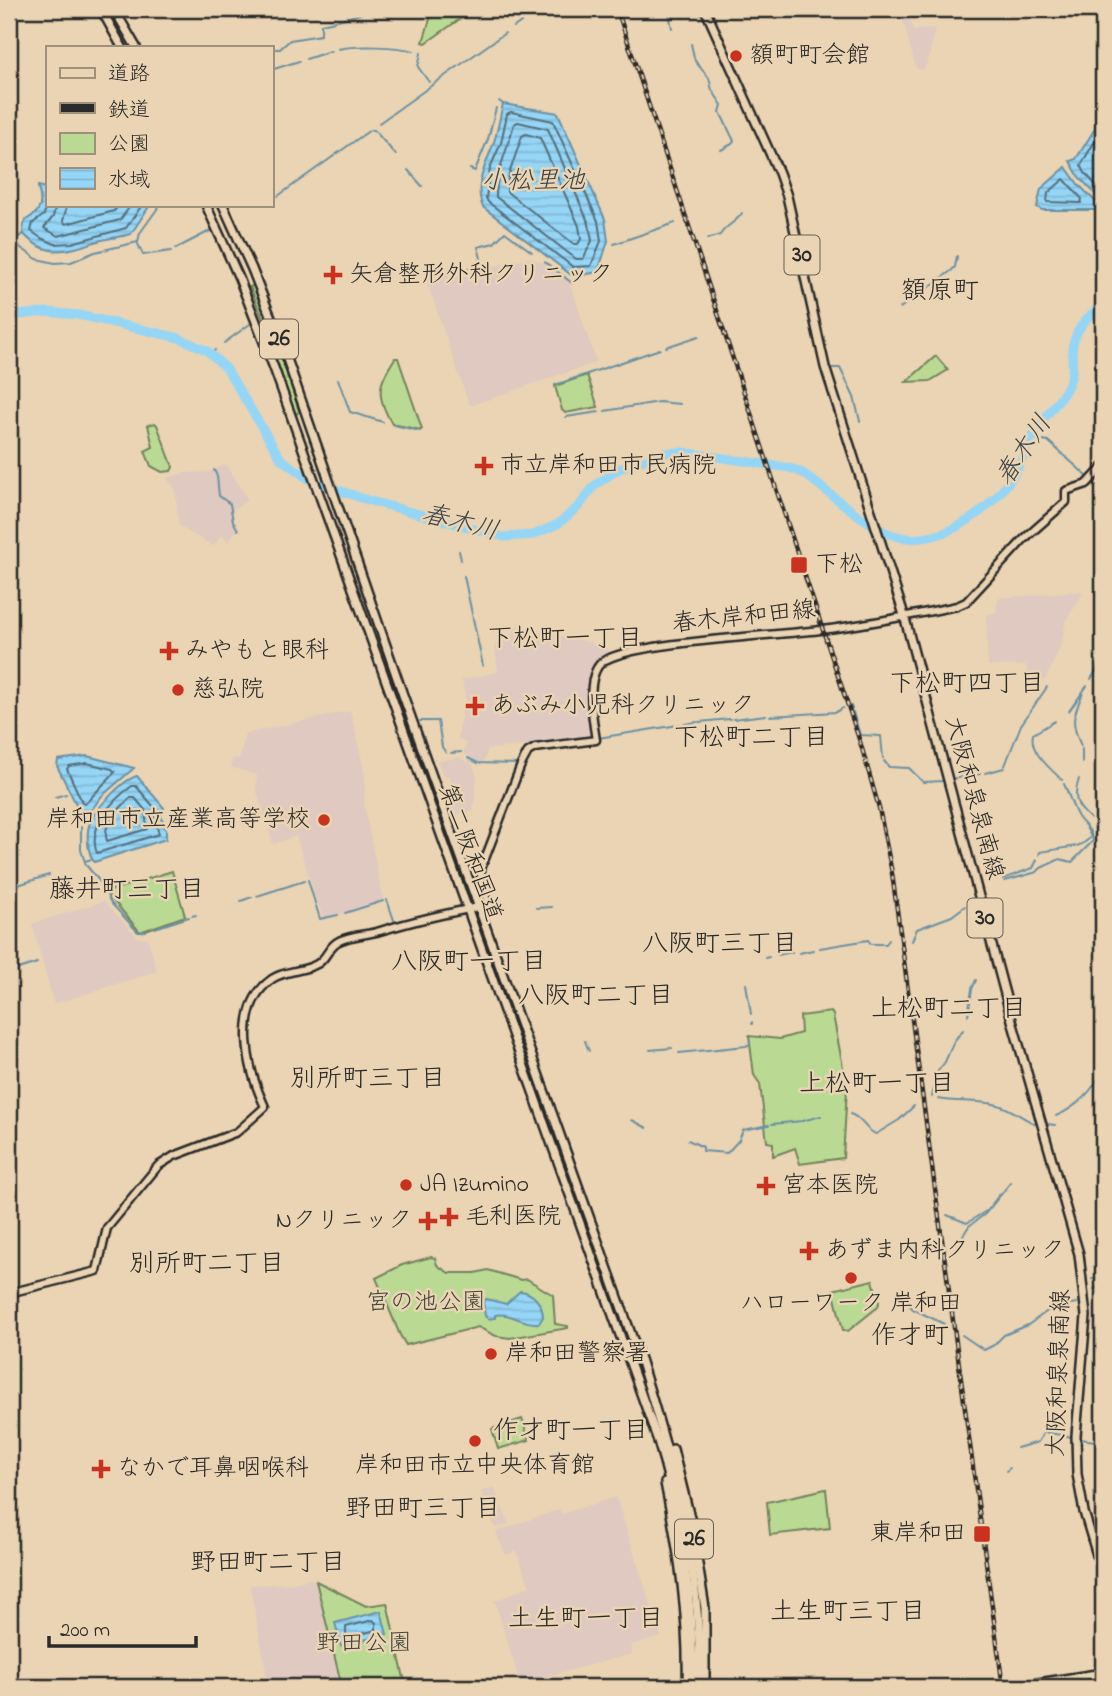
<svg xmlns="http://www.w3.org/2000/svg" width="1112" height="1696" font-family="'Indie Flower','Klee One',sans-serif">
<defs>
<pattern id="grass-tufts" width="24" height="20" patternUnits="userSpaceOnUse" patternTransform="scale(1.75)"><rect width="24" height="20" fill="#bada93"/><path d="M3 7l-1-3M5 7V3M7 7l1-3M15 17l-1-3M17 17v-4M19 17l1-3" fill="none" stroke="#a0bb7f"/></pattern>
<pattern id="water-rules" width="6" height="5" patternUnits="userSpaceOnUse" patternTransform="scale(1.75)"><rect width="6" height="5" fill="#95d5f6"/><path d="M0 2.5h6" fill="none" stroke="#81b7d3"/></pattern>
</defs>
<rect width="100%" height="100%" fill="#ead4b3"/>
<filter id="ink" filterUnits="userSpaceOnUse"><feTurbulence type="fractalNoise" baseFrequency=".0143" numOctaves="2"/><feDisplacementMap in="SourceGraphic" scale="14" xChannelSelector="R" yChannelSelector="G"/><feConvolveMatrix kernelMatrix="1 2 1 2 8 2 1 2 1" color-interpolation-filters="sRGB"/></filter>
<g filter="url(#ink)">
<g fill="#dfc9c0">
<path d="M900 9H907L913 31 935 28 928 61 922 71 916 68Z"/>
<path d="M529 258 543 263 569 281 596 361 594 363 472 405 469 404 427 282Z"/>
<path d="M224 465 227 466 248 500 231 511 232 520 237 530 228 541 222 535 213 546 179 526 175 489 167 478 185 473 210 472Z"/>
<path d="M1081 591 1083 593 1066 621 1060 648 1045 680 1029 681 1026 665 988 666 986 615 996 613 998 598Z"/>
<path d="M511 625 607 646 608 657 603 659 588 699 593 736 591 738 538 745 488 749 483 763 478 762 463 753 467 743 458 739 463 705H467L462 680 498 672 495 645 503 642V638L512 637Z"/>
<path d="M348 711 351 713 365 775 364 805 383 900 323 919 296 836 273 844 256 788 257 775 231 767 232 759 240 758 245 734Z"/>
<path d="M459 758 472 764 477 776 473 811 454 816 446 794 453 792 449 776H443L438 761Z"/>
<path d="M104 901 138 938H148L157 971 54 1004 32 924Z"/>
<path d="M494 1487 509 1524 495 1528 481 1492Z"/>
<path d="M616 1497 661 1637 631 1645 632 1654 520 1683 495 1601 530 1586 516 1551 506 1555 496 1532 560 1509 562 1514Z"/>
<path d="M309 1579 316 1581 342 1687H269L250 1585 295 1583Z"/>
</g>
<path fill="url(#grass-tufts)" stroke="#72825f" stroke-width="2" d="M254 285 277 343 299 411 295 416 265 324 250 287Z"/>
<g fill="#bada93" stroke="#72825f" stroke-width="2">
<path d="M433 9H474L426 43 423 42Z"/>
<path d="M936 356 948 370 930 381 906 382Z"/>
<path d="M395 358H398L422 429 421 430 392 424C375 394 378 385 395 358Z"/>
<path d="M587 375 598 407 565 413 562 410 555 386Z"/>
<path d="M155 423 157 425 173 467 171 471 162 472 151 466 145 451 153 447 148 425Z"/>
<path d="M172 871 185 916 140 932 106 892Z"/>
<path d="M831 1012 833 1015 847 1088 843 1158 800 1164 795 1148 773 1156V1143L767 1142 760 1084 754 1075 749 1036 780 1039 801 1033 800 1016Z"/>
<path d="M431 1257 435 1258 437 1265 449 1273H475L488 1270 521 1280 527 1279 553 1295 555 1324 568 1326V1328L510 1338 496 1336 478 1327 406 1345 400 1335 376 1278 402 1265Z"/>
<path d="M873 1280 879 1303 878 1307 848 1331 843 1330 833 1290Z"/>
<path d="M522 1419 529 1440 498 1449 492 1429Z"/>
<path d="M826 1489 830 1528 770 1535 767 1502Z"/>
<path d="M316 1581 366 1606 387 1603 406 1687H342Z"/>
</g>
<g fill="url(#water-rules)" stroke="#6b91a5" stroke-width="2">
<path d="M503 104 558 113 605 219 608 241 598 272 576 276 570 274 483 207C473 186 487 162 494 142 498 130 500 116 503 104Z"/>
<path d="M1103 116V202L1079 177 1070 161 1076 159Z"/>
<path d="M1066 167 1078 184 1098 204 1096 210H1042L1037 207 1041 189Z"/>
<path d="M38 186 47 188V205H150L131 234C120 237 109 238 98 241 70 250 46 260 23 233 23 214 32 221 38 210 43 203 39 193 38 186Z"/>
<path d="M87 756 134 768 102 796 86 817 83 818 57 766 58 760Z"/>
<path d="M137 776 164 808 161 816 166 830V839L94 862C87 851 85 830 92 818 99 806 124 779 137 776Z"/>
<path d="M520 1291C533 1292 543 1304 543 1317L539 1323C523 1325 511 1312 495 1315V1318L488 1319 485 1316 483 1303 486 1299 506 1304Z"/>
<path d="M381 1611 387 1634 341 1646 335 1623Z"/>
</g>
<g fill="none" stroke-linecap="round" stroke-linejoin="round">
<g stroke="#556f7c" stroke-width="2">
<path d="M511 112 553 121 598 221 601 241 591 266 573 267 488 202 486 198 490 168 501 143 507 114Z"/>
<path d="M518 122 548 129 589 224 592 241 583 259H576L496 197C496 171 508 149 514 124Z"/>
<path d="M1103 127 1081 165 1085 173 1103 193"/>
<path d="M526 134 540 138 579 226 581 239 578 244H574L507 192 509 174 522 136Z"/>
<path d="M1064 179 1082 199 1081 203 1047 202 1048 193Z"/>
<path d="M47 202 44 215 33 223 31 231 41 238 55 244 72 243 126 228 142 205"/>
<path d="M56 205 53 217 44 228 58 236 120 220 131 205"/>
<path d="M67 205 63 221 66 224 114 211 119 205"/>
<path d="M87 763 112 769 115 772 85 804 82 802 67 769 69 766Z"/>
<path d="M132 786H136L154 807V817L159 834 97 853C87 828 112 800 132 786Z"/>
<path d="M130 798H135L145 810 147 829 107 841C101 824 119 810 130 798Z"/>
<path d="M373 1620 376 1623V1630L349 1637 346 1635V1627Z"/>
</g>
<g stroke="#6b91a5" stroke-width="2">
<path d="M668 9 672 28"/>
<path d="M293 10V9"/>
<path d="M338 20 360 14 366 9"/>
<path d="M514 27 540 9"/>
<path d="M691 44 695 61 709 78 712 90 722 105 720 112 734 141 732 144 721 150"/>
<path d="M271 49H280L290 40 321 35V24L335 21"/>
<path d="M338 49C355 45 398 46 414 51"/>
<path d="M421 53 418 67 429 82"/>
<path d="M306 59 331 51"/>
<path d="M271 70 299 61"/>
<path d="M499 101 503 104"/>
<path d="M379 123 505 33"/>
<path d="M470 169 475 171 476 168 488 139 496 108"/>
<path d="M408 170 422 186"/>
<path d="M278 196 370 130H374L396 155"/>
<path d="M707 239 720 235C727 224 736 223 742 213"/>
<path d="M11 241 37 259 55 263 71 262 95 252 138 242 140 233 160 205"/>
<path d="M9 242 24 234"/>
<path d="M138 244 143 255 171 251"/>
<path d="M614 244 675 223"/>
<path d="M175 249 210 231"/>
<path d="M482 262 478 247 494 243 505 232 532 252"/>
<path d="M545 262 572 283"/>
<path d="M429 279 474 267"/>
<path d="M900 308 951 271 955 267 957 256"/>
<path d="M224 343 250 324"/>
<path d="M666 347 699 336"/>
<path d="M211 354 215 350"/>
<path d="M829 368H840L854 397 860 421"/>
<path d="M338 379 350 412 383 422"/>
<path d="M555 385 660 349"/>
<path d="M605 411 659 402 680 404"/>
<path d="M566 417 599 412"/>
<path d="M394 425 420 431"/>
<path d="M1032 438 1040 440"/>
<path d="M1043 440 1048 441 1088 477"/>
<path d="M214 470 217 476 219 496 230 504 233 521 238 530"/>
<path d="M1094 483 1103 491"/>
<path d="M459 551 461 560"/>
<path d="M464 576 483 666"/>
<path d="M1091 679 1103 660"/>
<path d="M851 706 852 709"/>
<path d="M1069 711 1087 686"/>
<path d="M853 712 860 735 881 736 883 758"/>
<path d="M770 716 836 712 843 708"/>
<path d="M733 719 766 715"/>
<path d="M420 721H438L442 747 446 753"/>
<path d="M1055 721 1033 734C1029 752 1050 768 1062 780"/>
<path d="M699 722 730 719"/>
<path d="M598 738 697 722"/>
<path d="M1081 746C1070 721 1073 716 1083 693"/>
<path d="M451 753 461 752"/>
<path d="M468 758 478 763 519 764"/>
<path d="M884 761 889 767 909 768 923 782 944 781"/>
<path d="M1082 763V749"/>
<path d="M985 773 1004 768 1021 725 1047 687"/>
<path d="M952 779 980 774"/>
<path d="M1079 779C1069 807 1085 813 1103 829"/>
<path d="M55 797 66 794"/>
<path d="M9 812 11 811"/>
<path d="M81 827V850L86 865 101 883 111 903 138 932 146 931"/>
<path d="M1039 855 1040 852 1077 846 1084 843 1091 837 1086 827"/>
<path d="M85 861 92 859"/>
<path d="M1003 879 1033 868 1037 860"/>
<path d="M308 880 320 919 338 915"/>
<path d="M1005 881 1037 872 1041 868 1060 859 1072 862 1093 841C1092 829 1084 826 1078 817 1072 807 1069 794 1064 784"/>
<path d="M18 885 49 875"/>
<path d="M9 888 13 887"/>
<path d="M257 896 304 881"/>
<path d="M387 900 395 923"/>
<path d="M241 901 252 897"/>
<path d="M536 908 552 907"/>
<path d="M345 913 383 901"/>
<path d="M192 916 196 915"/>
<path d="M155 928 189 917"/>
<path d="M912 941 917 929 952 916 965 906"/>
<path d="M820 948 868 940 871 944H886L889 940"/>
<path d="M799 953 813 950"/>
<path d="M778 955 792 952"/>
<path d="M765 958 769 957"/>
<path d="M9 972 37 963"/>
<path d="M746 984 751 1014"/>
<path d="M968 1015 972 989 976 980"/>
<path d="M752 1022V1024"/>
<path d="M1096 1030 1099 996H1103"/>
<path d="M1097 1033 1103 1054"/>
<path d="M585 1041 589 1051"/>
<path d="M650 1050 672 1048"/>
<path d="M679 1053 746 1046 750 1044V1041"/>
<path d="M932 1097 938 1071 945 1062 954 1041 963 1030"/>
<path d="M938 1099C958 1103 977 1099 998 1105 1013 1109 1024 1120 1038 1125"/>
<path d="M850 1114C862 1117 864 1130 876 1134L899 1120 914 1106"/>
<path d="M1056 1116C1076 1108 1095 1089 1103 1069"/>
<path d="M632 1120 647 1128"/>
<path d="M772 1124 802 1121 821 1116"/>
<path d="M1046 1124 1055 1125"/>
<path d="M688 1140 703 1147V1151L727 1153 739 1140 743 1130 769 1125"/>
<path d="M992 1204 999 1195"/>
<path d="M947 1215 967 1223 986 1211"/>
<path d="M951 1245 960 1240 969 1226 985 1214 1011 1182"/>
<path d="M1092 1279 1103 1280"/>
<path d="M1094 1289 1101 1286 1099 1279"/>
<path d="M900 1295 913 1309 944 1324"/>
<path d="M962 1335 984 1350 994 1345 1004 1335 1028 1325 1053 1307 1077 1303"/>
<path d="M1080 1439 1103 1442"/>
<path d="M1017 1448 1038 1442 1044 1432 1072 1437"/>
<path d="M1006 1471 1010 1468"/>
</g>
<path stroke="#95d5f6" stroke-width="9" d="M9 316 46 312 79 315 179 338 206 350 226 368 281 459 310 480 367 500 504 537 533 535 558 524 579 506 595 485 619 469 663 453 683 452 790 468 803 473C826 490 865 524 890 534 935 551 983 516 1009 482 1021 466 1026 448 1036 430 1046 413 1062 401 1069 383 1074 372 1072 363 1072 352 1072 333 1088 314 1103 305"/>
<g stroke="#2b2b2b" stroke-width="11">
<path id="secondary" d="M9 1293 97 1271 107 1228 158 1166 174 1156 237 1132 265 1107C248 1071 232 1007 272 979 285 970 303 972 317 964 327 959 328 946 339 941 351 935 367 935 380 931 416 920 452 912 489 905L481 884V869L521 765 528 752 535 748 596 740C593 722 585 678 601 663 625 642 781 635 821 630 865 625 913 615 957 606L966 602 1024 539 1066 502V491L1087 484 1103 467"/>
</g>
<g stroke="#2b2b2b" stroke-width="12">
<g id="primary">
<path d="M705 9 779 173 787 196 825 367 904 615 1013 1024 1079 1254 1086 1316 1076 1436 1077 1474 1084 1512 1103 1575"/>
<path d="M1012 1687 1103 1673"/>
</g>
</g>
<g stroke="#2b2b2b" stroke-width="12">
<g id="trunk">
<path d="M101 9 122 47"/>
<path d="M114 9 136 47"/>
<path d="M206 205 239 278 274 368 658 1441C683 1524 693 1601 693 1687"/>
<path d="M223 205 252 269 286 356 403 695 641 1362C675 1471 703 1572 699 1687"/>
<path d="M673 1449 692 1526 705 1608V1687"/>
<path d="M665 1483C679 1551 689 1618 687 1687"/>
</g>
</g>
<use href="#secondary" stroke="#ead4b3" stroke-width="6"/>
<use href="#primary" stroke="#ead4b3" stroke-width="7"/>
<use href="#trunk" stroke="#ead4b3" stroke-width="7"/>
<g stroke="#2b2b2b" stroke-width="4.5">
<path id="rail" d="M617 9 861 745 879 808 892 873 1003 1687"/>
</g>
<use href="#rail" stroke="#ead4b3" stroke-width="2" stroke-dasharray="5" stroke-linecap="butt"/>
</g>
</g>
<g fill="#c8321e" stroke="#ead4b3" stroke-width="2.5">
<circle cx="736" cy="56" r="7"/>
<path d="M329.5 264.5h7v7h7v7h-7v7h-7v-7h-7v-7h7z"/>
<path d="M480.5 455.5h7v7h7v7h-7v7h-7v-7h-7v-7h7z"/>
<rect x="790" y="556" width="18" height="18" rx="3.5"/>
<path d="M165.5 640.5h7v7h7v7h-7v7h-7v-7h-7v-7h7z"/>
<circle cx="178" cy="690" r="7"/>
<path d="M471.5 695.5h7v7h7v7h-7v7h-7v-7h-7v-7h7z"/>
<circle cx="324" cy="820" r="7"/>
<circle cx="406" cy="1185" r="7"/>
<path d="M762.5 1175.5h7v7h7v7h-7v7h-7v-7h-7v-7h7z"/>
<path d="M445.5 1206.5h7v7h7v7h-7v7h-7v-7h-7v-7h7z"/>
<path d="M424.5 1210.5h7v7h7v7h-7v7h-7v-7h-7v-7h7z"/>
<path d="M805.5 1240.5h7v7h7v7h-7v7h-7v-7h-7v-7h7z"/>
<circle cx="851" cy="1278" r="7"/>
<circle cx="491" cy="1354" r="7"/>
<circle cx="475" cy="1441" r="7"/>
<path d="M97.5 1458.5h7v7h7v7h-7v7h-7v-7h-7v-7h7z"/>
<rect x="973" y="1525" width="18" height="18" rx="3.5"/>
</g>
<g text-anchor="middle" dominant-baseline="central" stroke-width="5" stroke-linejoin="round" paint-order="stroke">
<g fill="#ead4b3" stroke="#645e54" stroke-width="2">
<rect x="784.5" y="235.5" width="35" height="39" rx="5"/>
<rect x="260" y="319.5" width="38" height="39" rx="5"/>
<rect x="967.5" y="898.5" width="35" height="39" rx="5"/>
<rect x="675" y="1519.5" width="38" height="39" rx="5"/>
</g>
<g font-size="23" font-weight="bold" fill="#2b2b2b">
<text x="802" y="255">30</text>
<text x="279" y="339">26</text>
<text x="985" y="918">30</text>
<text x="694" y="1539">26</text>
</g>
<g font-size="24" fill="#2b2b2b" stroke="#ead4b3" text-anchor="start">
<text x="750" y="56">額町町会館</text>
<text x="349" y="275">矢倉整形外科クリニック</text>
<text x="500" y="466">市立岸和田市民病院</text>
<text x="815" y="565">下松</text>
<text x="185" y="651">みやもと眼科</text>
<text x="192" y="690">慈弘院</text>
<text x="491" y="706">あぶみ小児科クリニック</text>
<text x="310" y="820" text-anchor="end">岸和田市立産業高等学校</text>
<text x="420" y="1185">JA Izumino</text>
<text x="782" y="1186">宮本医院</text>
<text x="465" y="1217">毛利医院</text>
<text x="412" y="1221" text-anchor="end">Nクリニック</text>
<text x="825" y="1251">あずま内科クリニック</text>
<text x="851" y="1304" text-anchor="middle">ハローワーク 岸和田</text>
<text x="505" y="1354">岸和田警察署</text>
<text x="475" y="1466" text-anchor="middle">岸和田市立中央体育館</text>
<text x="117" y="1469">なかで耳鼻咽喉科</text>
<text x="966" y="1534" text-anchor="end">東岸和田</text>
</g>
<g font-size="24" fill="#2b2b2b" stroke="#ead4b3">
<text transform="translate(744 618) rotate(-6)">春木岸和田線</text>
<text transform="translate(973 798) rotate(75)">大阪和泉泉南線</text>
<text transform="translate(469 853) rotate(70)">第二阪和国道</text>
<text transform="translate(1060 1373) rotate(-88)">大阪和泉泉南線</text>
</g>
<g font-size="24" fill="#40453b" stroke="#ead4b3">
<text x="426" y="1303">宮の池公園</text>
<text x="364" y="1644">野田公園</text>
</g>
<g font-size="26" font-style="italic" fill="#3b4449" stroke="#ead4b3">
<text x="533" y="182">小松里池</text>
<text transform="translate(1025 451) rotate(-56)">春木川</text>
<text transform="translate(460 524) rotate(14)">春木川</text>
</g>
<g font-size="26" fill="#2b2b2b" stroke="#ead4b3">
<text x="940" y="292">額原町</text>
<text x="565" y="640">下松町一丁目</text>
<text x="967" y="685">下松町四丁目</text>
<text x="751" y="739">下松町二丁目</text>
<text x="127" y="891">藤井町三丁目</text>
<text x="720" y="945">八阪町三丁目</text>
<text x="469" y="963">八阪町一丁目</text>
<text x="596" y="997">八阪町二丁目</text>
<text x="949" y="1010">上松町二丁目</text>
<text x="368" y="1080">別所町三丁目</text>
<text x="877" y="1085">上松町一丁目</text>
<text x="207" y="1265">別所町二丁目</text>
<text x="910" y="1337">作才町</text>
<text x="571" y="1432">作才町一丁目</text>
<text x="423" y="1510">野田町三丁目</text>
<text x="268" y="1564">野田町二丁目</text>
<text x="848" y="1613">土生町三丁目</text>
<text x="586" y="1620">土生町一丁目</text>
</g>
</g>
<rect width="1112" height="1696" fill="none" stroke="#ead4b3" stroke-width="35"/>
<rect x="18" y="18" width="1077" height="1661" fill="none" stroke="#2b2b2b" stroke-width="2.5" filter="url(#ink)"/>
<rect x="46" y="46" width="228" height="161" fill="#ead4b3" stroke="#9e907d" stroke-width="2"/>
<rect x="60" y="68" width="35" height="10" fill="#ead4b3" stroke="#9e907d" stroke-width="2"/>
<text x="108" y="80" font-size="21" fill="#2b2b2b">道路</text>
<rect x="60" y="103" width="35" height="10" fill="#2b2b2b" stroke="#9e907d" stroke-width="2"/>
<text x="108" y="116" font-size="21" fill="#2b2b2b">鉄道</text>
<rect x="60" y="133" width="35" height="21" fill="#bada93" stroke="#9e907d" stroke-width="2"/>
<text x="108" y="150" font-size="21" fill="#2b2b2b">公園</text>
<rect x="60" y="168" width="35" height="21" fill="url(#water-rules)" stroke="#9e907d" stroke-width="2"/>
<text x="108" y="186" font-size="21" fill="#2b2b2b">水域</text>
<path d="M49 1636v10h147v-10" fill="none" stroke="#2b2b2b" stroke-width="3.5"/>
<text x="60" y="1636" font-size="21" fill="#2b2b2b" stroke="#ead4b3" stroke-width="5" paint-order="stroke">200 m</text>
</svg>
